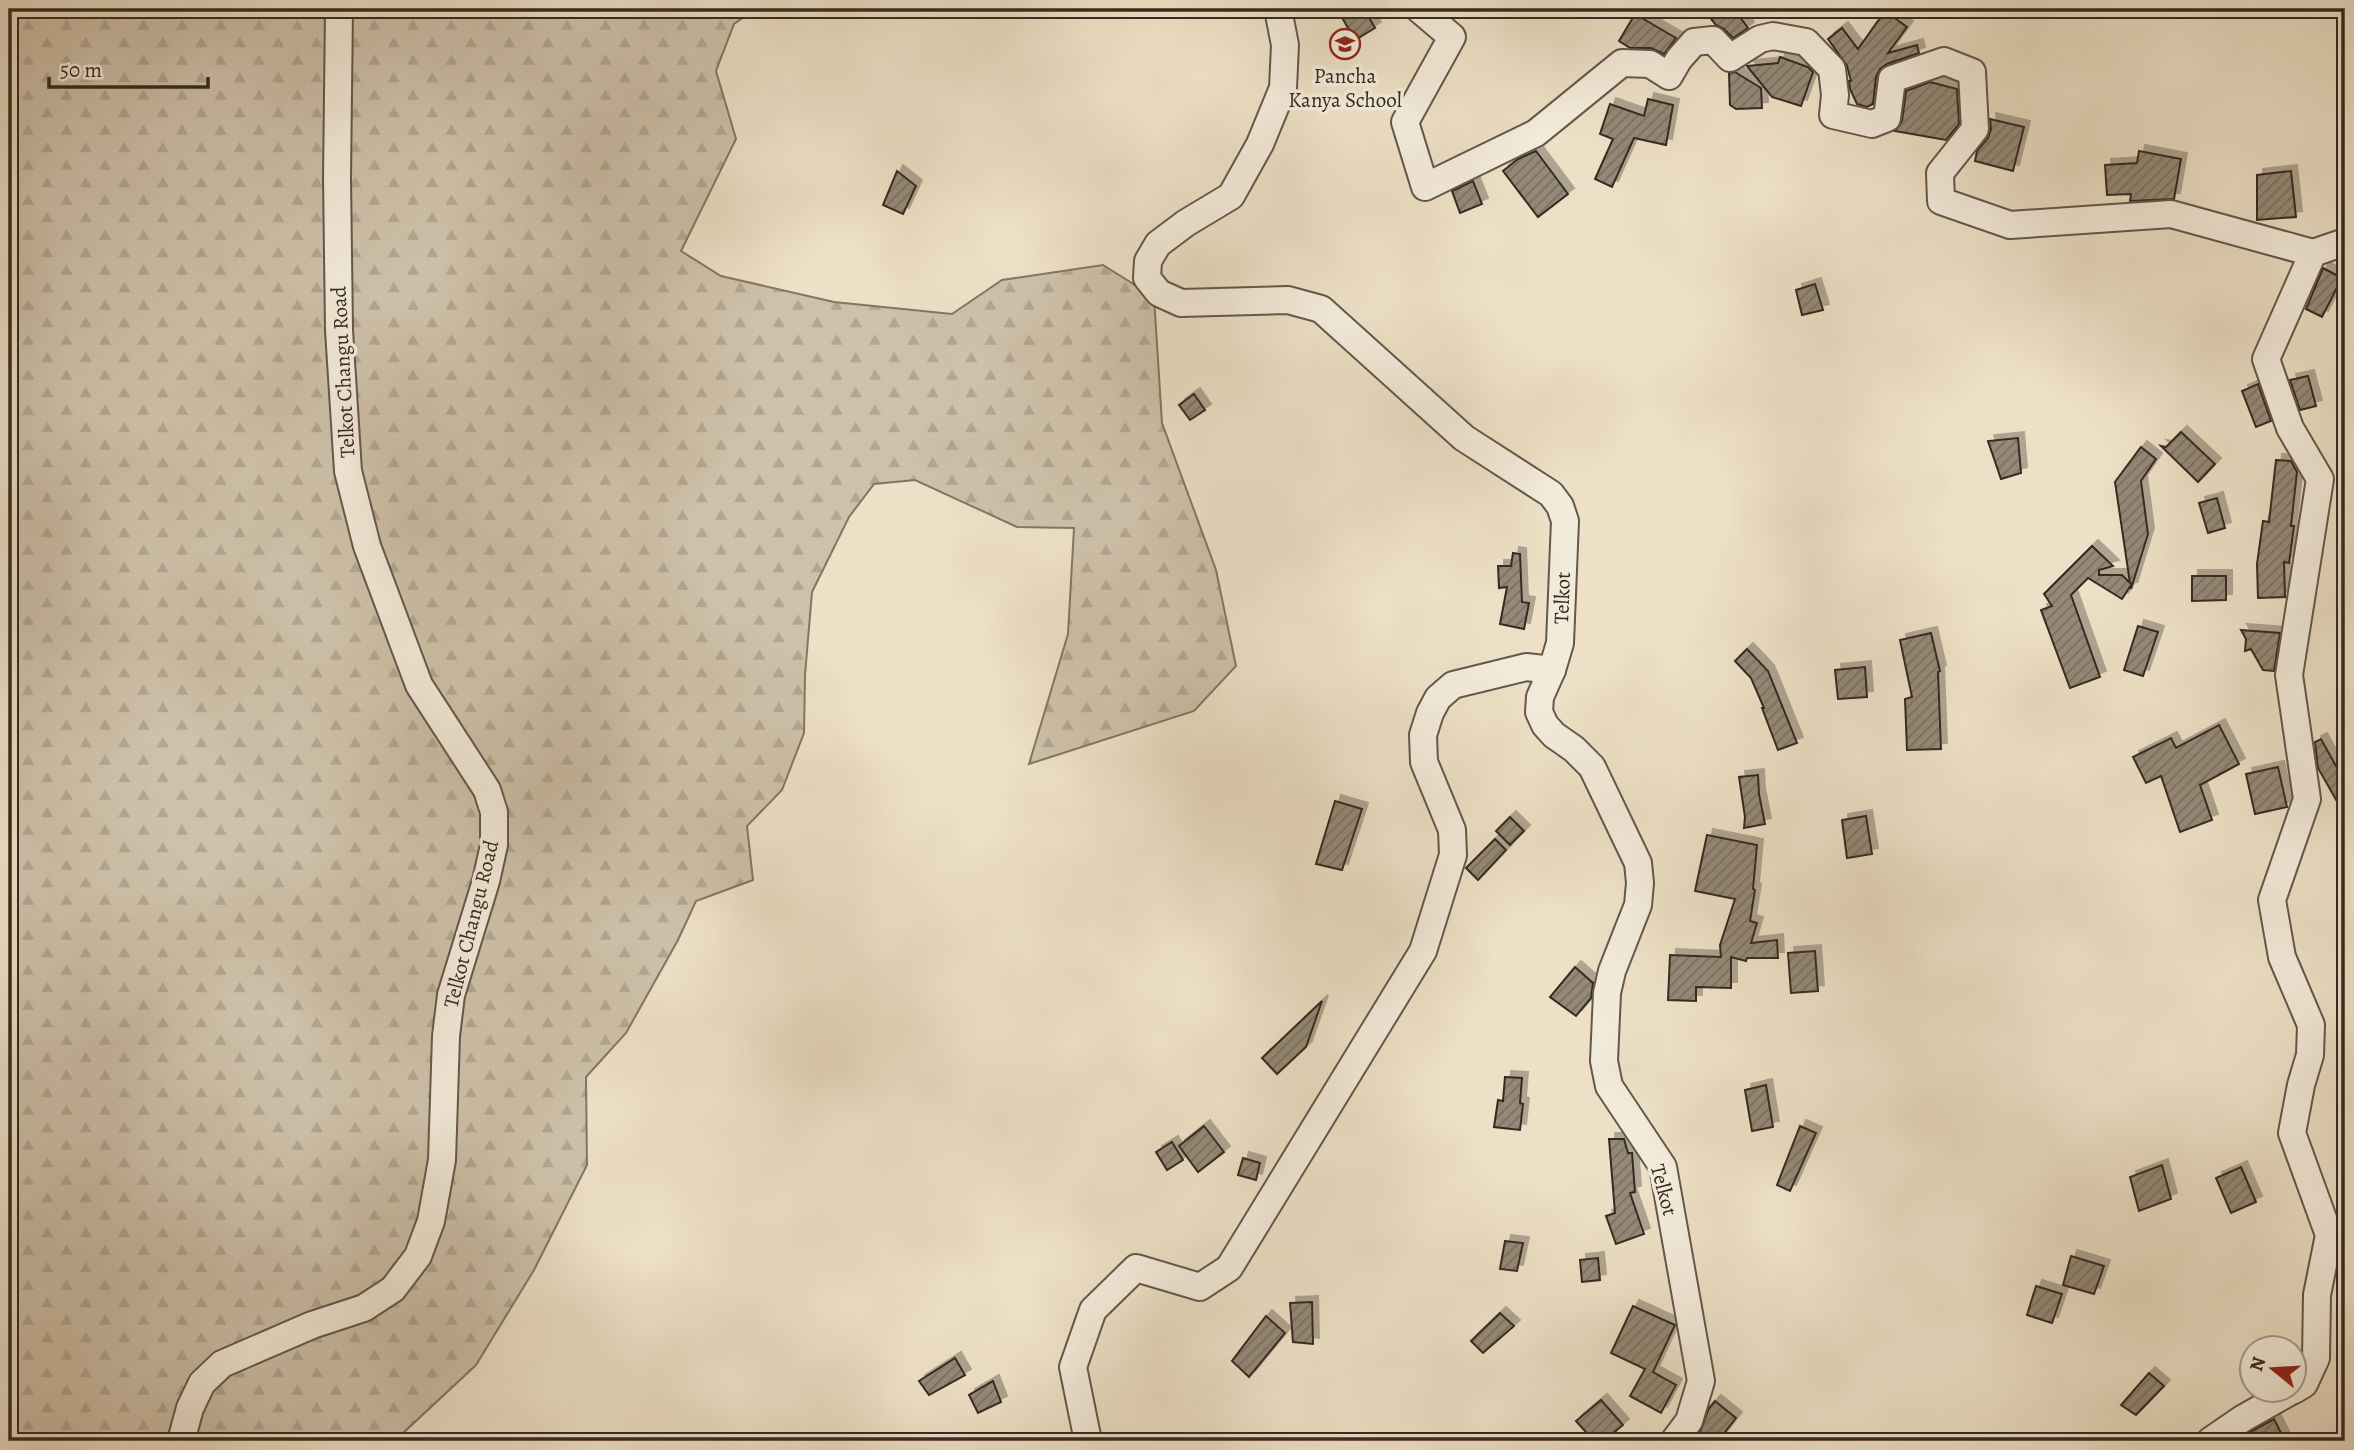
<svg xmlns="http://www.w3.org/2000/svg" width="2354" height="1450" font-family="Alegreya,serif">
<defs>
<pattern id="forest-firs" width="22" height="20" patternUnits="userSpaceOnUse" patternTransform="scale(1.75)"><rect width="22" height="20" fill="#cec1aa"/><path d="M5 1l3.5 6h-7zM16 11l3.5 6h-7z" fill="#b2a692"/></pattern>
<pattern id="building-hatch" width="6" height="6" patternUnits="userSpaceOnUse" patternTransform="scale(1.75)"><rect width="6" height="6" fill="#948977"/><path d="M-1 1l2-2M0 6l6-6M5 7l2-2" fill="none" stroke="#7a7061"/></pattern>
<filter id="shadow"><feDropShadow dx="6" dy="-6" stdDeviation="0" flood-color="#0004"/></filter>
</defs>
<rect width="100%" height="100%" fill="#ede0c6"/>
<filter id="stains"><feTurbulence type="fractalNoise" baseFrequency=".00286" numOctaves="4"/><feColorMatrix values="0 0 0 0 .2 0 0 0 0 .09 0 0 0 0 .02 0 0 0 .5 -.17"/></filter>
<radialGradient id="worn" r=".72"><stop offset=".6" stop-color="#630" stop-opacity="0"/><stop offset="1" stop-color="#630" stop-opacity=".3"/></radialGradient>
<path fill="url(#forest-firs)" stroke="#817666" stroke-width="2" d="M9 9H756L734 24 716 71 736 139 681 251 721 276 834 302 952 314 1002 280 1103 265 1154 297 1162 423 1216 570 1236 666 1194 711 1029 764 1068 634 1074 528 1017 527 915 480 874 484 849 517 812 592 805 675 804 733 782 790 747 826 753 880 696 901 678 940 626 1033 586 1077 587 1165 534 1270 476 1365 403 1433 374 1441H9Z"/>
<g fill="url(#building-hatch)" stroke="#342a22" stroke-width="2" filter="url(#shadow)">
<path d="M1337 9H1364L1375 28 1355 40Z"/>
<path d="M1703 9H1734L1748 28 1733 38 1724 29 1716 25Z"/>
<path d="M1885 11 1907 27 1888 53 1917 45 1919 53 1887 64 1880 69 1876 77 1873 104 1867 107 1857 104 1850 89 1849 81H1851L1847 66 1828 39 1842 28 1858 49Z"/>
<path d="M1635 14 1676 38 1664 54 1651 48H1630L1619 41Z"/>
<path d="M1780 57 1808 67 1813 72 1801 106 1772 97 1747 66 1778 63Z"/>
<path d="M1735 72 1761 88 1762 108 1736 109 1730 105 1729 73Z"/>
<path d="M1930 82 1957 89 1959 124 1946 140 1895 131 1902 121 1906 91Z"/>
<path d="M1648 99 1673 105 1666 145 1634 138 1612 187 1595 179 1613 139 1600 134 1610 104 1644 116Z"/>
<path d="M1990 119 2024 127 2013 171 1975 161 1977 151 1988 138 1991 129Z"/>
<path d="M1536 151 1568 194 1538 217 1503 171 1518 159Z"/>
<path d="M2139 151 2181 159 2174 199 2130 201 2131 194 2107 195 2105 165 2137 163Z"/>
<path d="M897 171 916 186 903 214 883 205Z"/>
<path d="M2291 171 2296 217 2257 220V175Z"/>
<path d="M1473 181 1482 204 1460 213 1452 191Z"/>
<path d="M2323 268 2342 278 2322 317 2306 309Z"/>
<path d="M1815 284 1823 310 1802 315 1796 290Z"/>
<path d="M2308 376 2316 406 2300 410 2290 380Z"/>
<path d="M2258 384 2271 421 2256 427 2242 391Z"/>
<path d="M1194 394 1205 410 1190 420 1179 405Z"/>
<path d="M2181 432 2215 464 2198 482 2161 446 2166 447Z"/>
<path d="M2018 438 2021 473 2001 479 1988 441Z"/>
<path d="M2141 447 2156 459 2141 481 2148 534 2131 589V585L2122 599 2088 578 2071 595 2100 677 2070 688 2041 610 2052 606 2044 594 2092 546 2113 566 2099 570V575H2122L2130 583 2115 482Z"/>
<path d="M2276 460 2291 461 2297 472 2291 526H2294L2289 563 2284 562 2285 597 2258 598 2257 564 2263 521 2269 522Z"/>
<path d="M2217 498 2225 528 2208 533 2199 503Z"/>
<path d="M1513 553 1520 554 1522 602 1529 603 1524 629 1500 624 1507 587 1499 588 1498 566H1511Z"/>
<path d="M2192 576H2226V600L2192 601Z"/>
<path d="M2138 626 2158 632 2143 676 2124 670Z"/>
<path d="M2241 630 2280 633 2274 671 2263 670 2251 649 2245 651 2246 639Z"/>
<path d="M1931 633 1940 671 1938 672 1941 749 1907 750 1905 699 1912 697 1900 640Z"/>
<path d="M1747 649 1768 671 1797 743 1778 750 1762 708H1764L1751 678 1735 661Z"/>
<path d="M1865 667 1867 697 1838 699 1835 670Z"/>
<path d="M2219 725 2239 764 2200 785 2212 820 2180 832 2161 776 2146 783 2133 757 2171 738 2176 748Z"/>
<path d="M2321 739 2341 775 2343 812 2318 768 2315 742Z"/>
<path d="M2278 767 2287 807 2255 814 2246 774Z"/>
<path d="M1758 775 1759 794 1765 824 1744 828 1745 817 1739 777Z"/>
<path d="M1335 801 1362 809 1342 870 1316 864Z"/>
<path d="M1866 816 1872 854 1847 858 1842 820Z"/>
<path d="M1510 817 1524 831 1510 845 1496 831Z"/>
<path d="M1707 835 1757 845 1753 889 1755 890 1750 921 1757 923 1751 943 1777 940 1778 958H1747L1746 961 1731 957V988L1696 987V1001L1668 1000 1670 955 1721 957 1720 945 1735 899 1695 891Z"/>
<path d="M1495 839 1506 850 1478 880 1466 868Z"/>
<path d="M1815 951 1818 991 1791 993 1788 953Z"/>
<path d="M1575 967 1593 983 1591 998 1576 1016 1550 997Z"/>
<path d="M1322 1001 1306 1047 1277 1074 1262 1058Z"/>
<path d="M1505 1077 1522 1078 1520 1103 1523 1104 1520 1130 1494 1127 1498 1100 1503 1101Z"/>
<path d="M1766 1085 1773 1127 1752 1131 1745 1090Z"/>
<path d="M1204 1126 1224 1152 1198 1172 1179 1146Z"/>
<path d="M1800 1126 1816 1133 1790 1191 1777 1185Z"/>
<path d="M1609 1139H1624L1628 1153H1632L1635 1192 1630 1193 1644 1234 1616 1244 1606 1216 1615 1213Z"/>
<path d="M1172 1142 1183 1160 1167 1170 1156 1152Z"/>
<path d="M1243 1158 1260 1163 1256 1180 1238 1175Z"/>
<path d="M2162 1165 2171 1199 2139 1211 2130 1177Z"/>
<path d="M2241 1167 2256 1202 2231 1213 2216 1178Z"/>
<path d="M1505 1241 1523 1243 1517 1271 1500 1269Z"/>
<path d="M2071 1256 2104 1266 2094 1294 2063 1285Z"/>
<path d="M1598 1258 1600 1280 1582 1282 1580 1260Z"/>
<path d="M2036 1286 2062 1294 2052 1323 2027 1315Z"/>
<path d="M1312 1302 1313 1344 1293 1342 1290 1303Z"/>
<path d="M1633 1306 1675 1325 1653 1372 1676 1385 1661 1413 1630 1396 1645 1369 1611 1353Z"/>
<path d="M1500 1313 1514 1326 1483 1353 1471 1341Z"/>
<path d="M1266 1316 1285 1333 1249 1377 1232 1361Z"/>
<path d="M955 1358 965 1375 929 1395 919 1381Z"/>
<path d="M2149 1373 2164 1386 2136 1415 2121 1405Z"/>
<path d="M993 1381 1001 1402 978 1413 969 1395Z"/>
<path d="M1601 1400 1623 1425 1604 1441H1594L1576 1421Z"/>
<path d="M1715 1401 1736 1418 1718 1441H1712L1700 1432 1709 1408Z"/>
<path d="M2274 1419 2285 1441H2237L2250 1432Z"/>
</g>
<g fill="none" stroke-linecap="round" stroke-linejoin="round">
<g stroke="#62584b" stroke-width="30">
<g id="minor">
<path d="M1278 9 1285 45 1283 88 1260 144 1231 196 1186 223 1158 244 1148 261 1147 278 1159 293 1181 303 1288 300 1321 309 1464 438 1551 494 1560 506 1565 521 1560 643 1552 670 1540 697 1539 712 1545 725 1554 735 1574 749 1592 767 1638 863 1640 883 1638 905 1612 971 1607 993 1604 1061 1609 1086 1663 1167 1701 1381 1689 1421 1674 1441"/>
<path d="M1419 9 1452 37 1405 122 1425 187 1536 133 1622 63 1650 64 1669 76 1679 59 1694 42 1713 40 1730 58 1760 39 1773 36 1806 42 1832 69 1835 95 1833 115 1872 124 1887 118 1892 79 1944 61 1972 72 1975 129 1940 173 1941 201 2010 225 2171 214 2313 253"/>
<path d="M2294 1390 2304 1384 2316 1358 2317 1295 2329 1235 2292 1133 2301 1085 2310 1055 2311 1025 2282 957 2272 900 2307 799 2289 675 2320 479 2290 428 2266 359 2313 253 2345 242"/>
<path d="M181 1441 190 1408 202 1383 222 1364 312 1325 364 1308 393 1289 418 1256 431 1221 442 1160 446 1036 451 995 486 881 494 845V812L487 790 419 685 367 546 348 471 339 330 337 178 339 9"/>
<path d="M1088 1441 1073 1367 1093 1310 1136 1268 1200 1287 1229 1268 1423 951 1453 855 1452 830 1424 762 1423 735 1430 713 1438 698 1453 685 1526 667 1552 670"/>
<path d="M2210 1441 2242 1419 2293 1390"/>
</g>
</g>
<use href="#minor" stroke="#f3ebda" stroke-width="26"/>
</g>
<defs>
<g id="school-ring" transform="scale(1.575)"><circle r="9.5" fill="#f3ebda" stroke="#8f2418" stroke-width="1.5"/><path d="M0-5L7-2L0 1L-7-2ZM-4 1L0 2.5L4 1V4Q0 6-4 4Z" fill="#8f2418"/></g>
</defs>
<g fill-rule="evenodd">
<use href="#school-ring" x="1345" y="44"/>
</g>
<g text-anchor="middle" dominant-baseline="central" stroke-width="7" stroke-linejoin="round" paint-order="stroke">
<g font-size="21" fill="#342a22" stroke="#f3ebda">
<text x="1345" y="76">Pancha<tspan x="1345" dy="24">Kanya School</tspan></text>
</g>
<g font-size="21" fill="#342a22" stroke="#f3ebda">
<text transform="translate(343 372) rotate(-93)">Telkot Changu Road</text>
<text transform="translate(1562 598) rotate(-88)">Telkot</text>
<text transform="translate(471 924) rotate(-76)">Telkot Changu Road</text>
<text transform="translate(1664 1190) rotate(75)">Telkot</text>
</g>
</g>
<rect width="2354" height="1450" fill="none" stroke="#ede0c6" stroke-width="35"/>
<rect x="10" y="10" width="2333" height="1429" fill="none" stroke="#342a22" stroke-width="3.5"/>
<rect x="18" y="18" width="2319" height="1415" fill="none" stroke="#342a22" stroke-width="2"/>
<g transform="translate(2273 1369) rotate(288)"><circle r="33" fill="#f3ebda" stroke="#a79e90" stroke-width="2"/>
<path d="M0-5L12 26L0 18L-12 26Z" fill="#8f2418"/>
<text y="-10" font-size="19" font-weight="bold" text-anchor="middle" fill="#342a22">N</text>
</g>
<path d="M49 77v10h159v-10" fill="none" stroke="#342a22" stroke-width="3.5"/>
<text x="60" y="77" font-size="21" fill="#342a22" stroke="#f3ebda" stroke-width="5" paint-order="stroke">50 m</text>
<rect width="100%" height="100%" filter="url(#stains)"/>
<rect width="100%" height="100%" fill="url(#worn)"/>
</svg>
